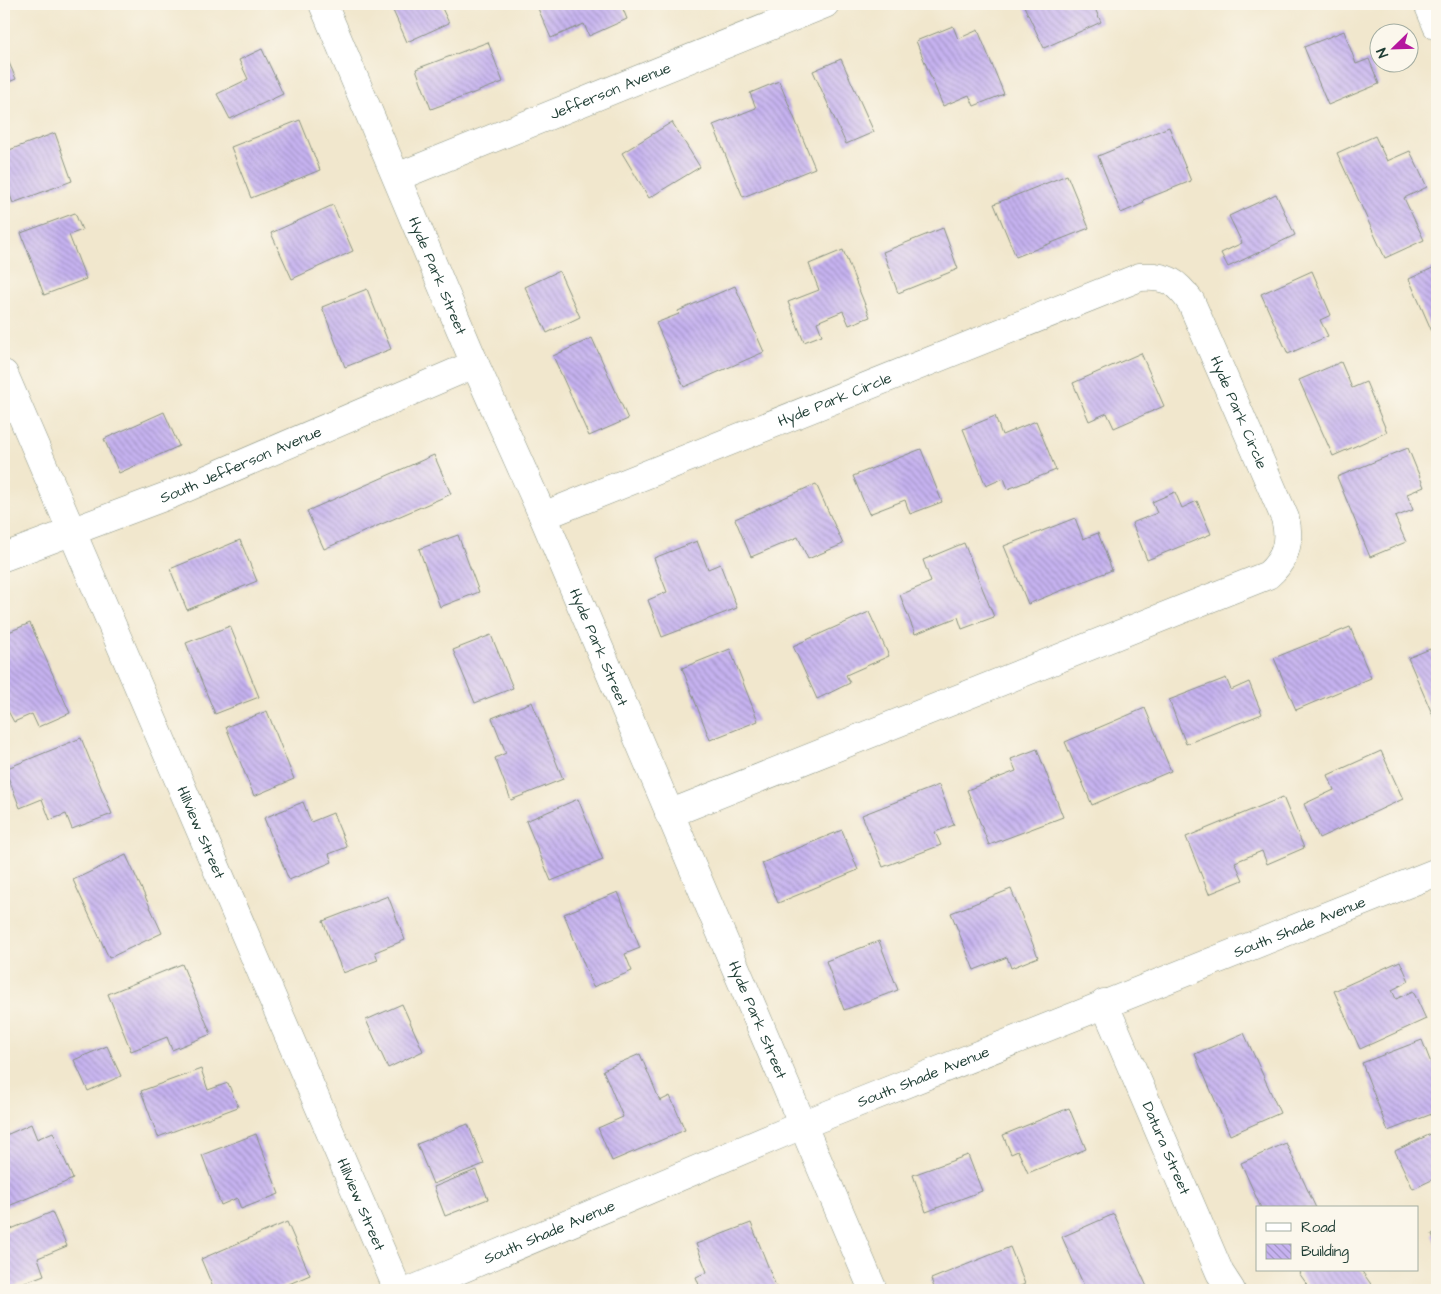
<svg xmlns="http://www.w3.org/2000/svg" width="1441" height="1294" font-family="'Architects Daughter',sans-serif">
<defs>
<pattern id="building-back-hatch" width="6" height="6" patternUnits="userSpaceOnUse" patternTransform="scale(1.25)"><rect width="6" height="6" fill="#c6b2f0"/><path d="M-1 5l2 2M0 0l6 6M5-1l2 2" fill="none" stroke="#a092c3"/></pattern>
</defs>
<rect width="100%" height="100%" fill="#fbf7ec"/>
<filter id="ink" filterUnits="userSpaceOnUse"><feTurbulence type="fractalNoise" baseFrequency=".02" numOctaves="2"/><feDisplacementMap in="SourceGraphic" scale="10" xChannelSelector="R" yChannelSelector="G"/><feConvolveMatrix kernelMatrix="1 2 1 2 8 2 1 2 1" color-interpolation-filters="sRGB"/></filter>
<filter id="wash" filterUnits="userSpaceOnUse"><feTurbulence type="fractalNoise" baseFrequency=".0096" numOctaves="4" result="noise"/><feDisplacementMap in="SourceGraphic" scale="20" xChannelSelector="R" yChannelSelector="G"/><feGaussianBlur stdDeviation="1.12" result="paint"/><feColorMatrix in="noise" values="0 0 0 0 0 0 0 0 0 0 0 0 0 0 0 0 0 1.4 0 .05"/><feComposite in="paint" operator="in"/></filter>
<g filter="url(#wash)">
<rect width="100%" height="100%" fill="#f1e7cd"/>
<g id="blocks">
<g fill="url(#building-back-hatch)">
<path d="M390 4H440L449 23 407 42Z"/>
<path d="M536 4H621L627 19 589 36 584 24 551 38Z"/>
<path d="M1023 4H1093L1101 22 1044 48Z"/>
<path d="M953 26 958 39 978 30 1004 94 974 106 969 95 943 106 916 41Z"/>
<path d="M1344 31 1356 64 1369 59 1379 84 1328 105 1304 47Z"/>
<path d="M488 42 503 82 431 109 416 69Z"/>
<path d="M262 49 283 94 230 119 217 94 248 79 239 60Z"/>
<path d="M4 51 16 79 4 84Z"/>
<path d="M841 59 874 132 846 144 813 71Z"/>
<path d="M779 81 815 168 743 197 713 125 756 108 750 93Z"/>
<path d="M300 120 320 170 251 198 231 147Z"/>
<path d="M672 122 700 167 649 198 622 153Z"/>
<path d="M1169 127 1191 181 1143 200 1144 203 1121 213 1098 156Z"/>
<path d="M55 133 72 181 13 203 4 179V152Z"/>
<path d="M1375 136 1387 161 1410 151 1427 187 1404 198 1424 240 1385 258 1337 153Z"/>
<path d="M1067 175 1089 228 1016 257 994 204Z"/>
<path d="M1276 194 1295 235 1228 267 1221 253 1242 243 1229 216Z"/>
<path d="M333 205 353 251 292 279 271 233Z"/>
<path d="M75 213 82 230 69 235 86 279 44 295 21 233Z"/>
<path d="M943 228 958 269 898 293 883 252Z"/>
<path d="M843 250 870 317 849 325 843 311 817 322 822 335 804 342 788 302 819 290 809 264Z"/>
<path d="M1437 266V343L1409 279Z"/>
<path d="M559 271 580 317 547 333 525 287Z"/>
<path d="M1312 271 1331 315 1320 320 1328 336 1288 354 1261 294Z"/>
<path d="M735 286 764 352 684 387 656 323 679 314 678 311Z"/>
<path d="M367 289 391 349 345 367 322 307Z"/>
<path d="M592 338 628 419 589 436 553 356Z"/>
<path d="M1141 353 1164 406 1114 428 1107 413 1089 421 1073 383Z"/>
<path d="M1341 362 1352 388 1366 382 1387 432 1333 456 1299 380Z"/>
<path d="M164 412 179 446 119 473 104 439Z"/>
<path d="M995 416 1002 435 1036 421 1056 470 1008 489 1004 478 986 486 963 429Z"/>
<path d="M1408 448 1424 487 1407 494 1413 510 1395 517 1406 542 1370 557 1337 477Z"/>
<path d="M921 449 942 502 910 514 905 500 869 514 853 476Z"/>
<path d="M434 455 451 494 324 549 307 511Z"/>
<path d="M816 484 843 544 808 559 798 537 751 557 735 519Z"/>
<path d="M1175 492 1182 508 1197 501 1211 534 1147 560 1132 523 1157 513 1152 502Z"/>
<path d="M1075 518 1083 539 1098 533 1112 570 1028 604 1004 546Z"/>
<path d="M458 535 479 592 440 607 419 549Z"/>
<path d="M240 540 257 581 187 610 170 569Z"/>
<path d="M697 541 708 569 720 564 737 608 662 637 648 600 667 592 654 558Z"/>
<path d="M964 543 994 617 962 629 958 617 915 634 900 595 931 582 923 560Z"/>
<path d="M869 612 889 656 846 675 850 683 817 699 793 646Z"/>
<path d="M30 623 70 713 38 727 32 714 14 722 4 704V634Z"/>
<path d="M230 626 259 697 215 714 186 643Z"/>
<path d="M1350 627 1371 678 1296 710 1274 658Z"/>
<path d="M491 635 513 688 475 703 453 650Z"/>
<path d="M730 649 758 721 710 740 682 668Z"/>
<path d="M1430 649 1437 666V725L1408 658Z"/>
<path d="M1226 678 1231 690 1249 682 1262 714 1186 744 1169 700Z"/>
<path d="M532 702 563 779 511 800 495 758 506 753 492 718Z"/>
<path d="M1145 708 1171 771 1092 805 1065 742Z"/>
<path d="M267 711 294 779 254 796 226 727Z"/>
<path d="M81 738 112 814 72 829 66 814 50 820 42 799 20 808 5 769Z"/>
<path d="M1037 749 1063 817 989 845 967 790 1016 771 1011 759Z"/>
<path d="M1381 751 1403 799 1319 838 1304 804 1334 790 1328 775Z"/>
<path d="M939 785 954 825 935 832 941 845 883 867 862 815Z"/>
<path d="M1283 797 1304 848 1267 864 1262 851 1235 862 1243 880 1209 894 1186 837Z"/>
<path d="M578 799 603 860 551 881 526 821Z"/>
<path d="M303 802 311 822 333 813 347 847 329 854 332 862 289 880 264 818Z"/>
<path d="M842 830 858 870 778 903 762 863Z"/>
<path d="M126 855 162 933 109 958 73 880Z"/>
<path d="M1011 889 1038 957 1011 968 1007 957 974 970 951 913Z"/>
<path d="M618 892 640 948 625 954 632 971 593 987 564 914Z"/>
<path d="M388 896 405 940 375 952 378 960 343 973 323 921Z"/>
<path d="M879 941 898 990 844 1010 826 961Z"/>
<path d="M1400 961 1409 981 1392 990 1396 999 1413 991 1426 1019 1360 1049 1334 991Z"/>
<path d="M182 964 211 1034 172 1050 167 1037 131 1051 108 994Z"/>
<path d="M402 1004 423 1051 388 1068 366 1020Z"/>
<path d="M1244 1033 1280 1113 1230 1135 1195 1054Z"/>
<path d="M1422 1040 1431 1063 1437 1060V1112L1388 1131 1362 1063Z"/>
<path d="M107 1046 121 1076 88 1091 74 1060Z"/>
<path d="M640 1054 660 1101 670 1096 685 1130 612 1161 598 1128 623 1117 603 1070Z"/>
<path d="M201 1069 208 1090 228 1083 238 1107 158 1137 141 1091Z"/>
<path d="M1069 1108 1086 1149 1028 1173 1018 1151 1011 1154 1003 1135Z"/>
<path d="M31 1124 37 1139 53 1132 73 1179 4 1208V1136Z"/>
<path d="M468 1124 484 1164 433 1184 417 1144Z"/>
<path d="M1437 1131V1187L1434 1179 1413 1189 1395 1151Z"/>
<path d="M256 1134 279 1194 241 1209 237 1198 221 1205 202 1155Z"/>
<path d="M1286 1143 1316 1208H1261L1241 1163Z"/>
<path d="M968 1155 982 1191 926 1212 913 1175Z"/>
<path d="M476 1170 488 1199 445 1216 434 1187Z"/>
<path d="M52 1212 67 1246 38 1258 44 1275 4 1290V1232Z"/>
<path d="M1114 1214 1148 1289 1146 1290H1086L1062 1237Z"/>
<path d="M287 1222 310 1275 275 1290H214L201 1259Z"/>
<path d="M751 1223 777 1289 701 1290 696 1277 707 1272 696 1244Z"/>
<path d="M1437 1231V1247L1432 1234Z"/>
<path d="M1010 1247 1025 1284 1011 1290H935L931 1279Z"/>
<path d="M1302 1270H1361L1375 1290H1311L1299 1273Z"/>
</g>
</g>
</g>
<g filter="url(#ink)">
<use href="#blocks" fill-opacity="0" stroke="#889280" stroke-width="1"/>
<g fill="none" stroke-linecap="round" stroke-linejoin="round">
<g stroke="#889280" stroke-width="29">
<g id="minor">
<path id="s1" d="M323 4 475 364 543 516 873 1290"/>
<path d="M1428 4 1437 26"/>
<path id="s2" d="M397 177 825 4"/>
<path id="s3" d="M4 374 398 1290"/>
<path id="s4" d="M543 516 1140 277C1166 275 1176 281 1191 302L1285 518C1291 541 1286 559 1268 575L669 814"/>
<path id="s5" d="M4 557 172 494 475 364"/>
<path id="s6" d="M1104 1003 1220 1273 1231 1290"/>
</g>
</g>
<g stroke="#889280" stroke-width="29">
<g id="tertiary">
<path id="s7" d="M412 1290 802 1125 1437 872"/>
</g>
</g>
<use href="#minor" stroke="#fff" stroke-width="28"/>
<use href="#tertiary" stroke="#fff" stroke-width="28"/>
</g>
</g>
<g text-anchor="middle" dominant-baseline="central" stroke-width="4" stroke-linejoin="round" paint-order="stroke">
<g font-size="15" fill="#1f3d34" stroke="#fbf7ec">
<text stroke="none"><textPath href="#s2" startOffset="230">Jefferson Avenue</textPath></text>
<text stroke="none"><textPath href="#s1" startOffset="295">Hyde Park Street</textPath></text>
<text stroke="none"><textPath href="#s4" startOffset="314">Hyde Park Circle</textPath></text>
<text stroke="none"><textPath href="#s4" startOffset="824">Hyde Park Circle</textPath></text>
<text stroke="none"><textPath href="#s5" startOffset="254">South Jefferson Avenue</textPath></text>
<text stroke="none"><textPath href="#s1" startOffset="700">Hyde Park Street</textPath></text>
<text stroke="none"><textPath href="#s3" startOffset="499">Hillview Street</textPath></text>
<text stroke="none"><textPath href="#s7" startOffset="959">South Shade Avenue</textPath></text>
<text stroke="none"><textPath href="#s1" startOffset="1105">Hyde Park Street</textPath></text>
<text stroke="none"><textPath href="#s7" startOffset="554">South Shade Avenue</textPath></text>
<text stroke="none"><textPath href="#s6" startOffset="158">Datura Street</textPath></text>
<text stroke="none"><textPath href="#s3" startOffset="904">Hillview Street</textPath></text>
<text stroke="none"><textPath href="#s7" startOffset="149">South Shade Avenue</textPath></text>
</g>
</g>
<rect width="1441" height="1294" fill="none" stroke="#fbf7ec" stroke-width="20"/>
<rect x="1256" y="1206" width="162" height="65" fill="#fbf7ec" stroke="#a3ada2"/>
<rect x="1266" y="1223" width="25" height="8" fill="#ffffff" stroke="#a3ada2"/>
<text x="1301" y="1232" font-size="15" fill="#1f3d34">Road</text>
<rect x="1266" y="1244" width="25" height="15" fill="url(#building-back-hatch)" stroke="#a3ada2"/>
<text x="1301" y="1256" font-size="15" fill="#1f3d34">Building</text>
<g transform="translate(1394 48) rotate(247)"><circle r="24" fill="#fbf7ec" stroke="#a3ada2"/>
<path d="M0-4L9 19L0 12L-9 19Z" fill="#b5179e"/>
<text y="-8" font-size="14" font-weight="bold" text-anchor="middle" fill="#1f3d34">N</text>
</g>
</svg>
